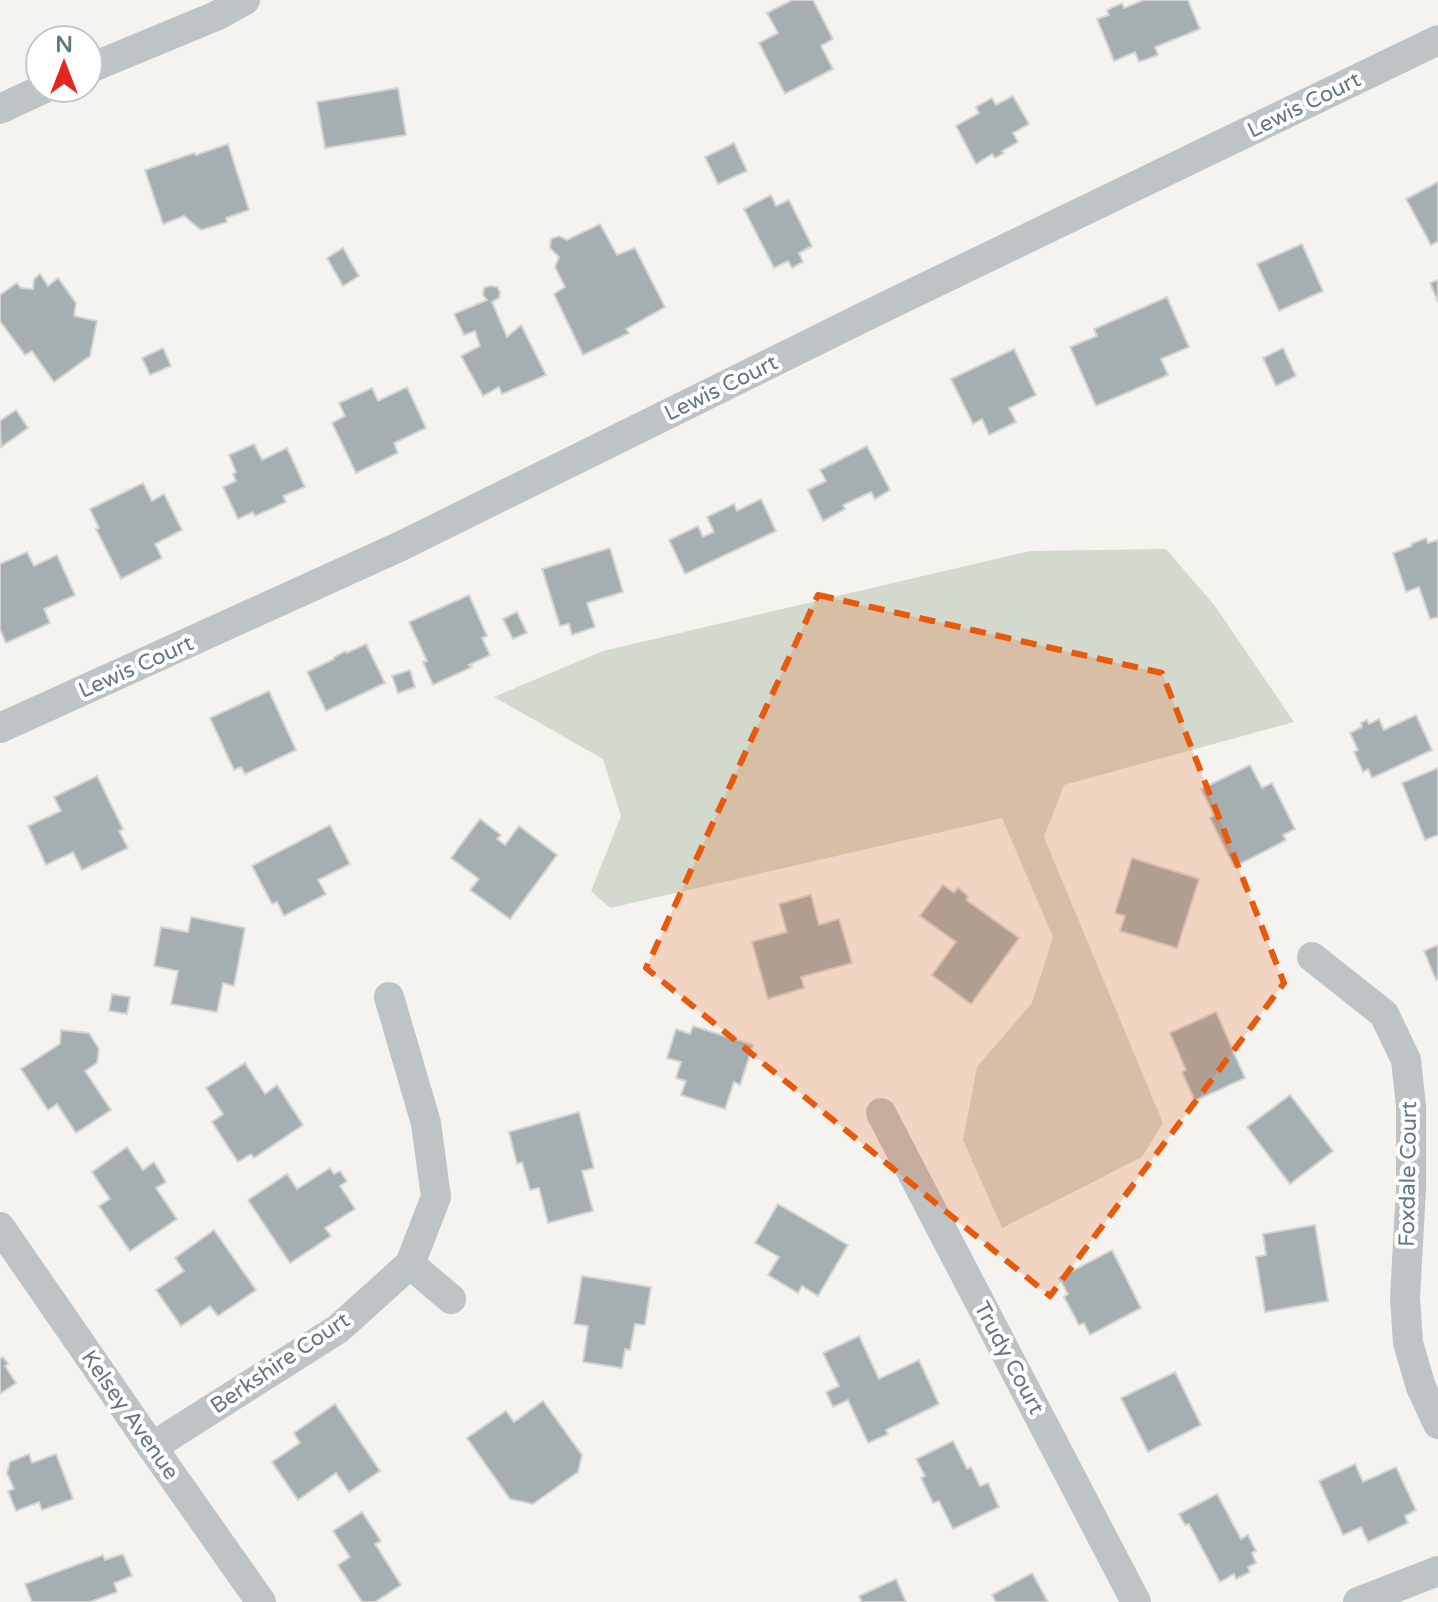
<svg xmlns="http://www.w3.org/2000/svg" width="1438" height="1602" font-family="'Varela Round',sans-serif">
<rect width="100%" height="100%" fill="#f4f3ef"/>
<path fill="#d4d9ce" d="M1166 549 1215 606 1294 722 1064 785 1044 837 1163 1123 1142 1157 1002 1228 963 1140 977 1067 1032 1003 1053 937 1002 818 610 908 591 891 621 816 603 759 494 697 603 651 1030 551Z"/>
<g fill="#a5afb2" stroke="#d5d4d2" stroke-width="2">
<path d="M792 0H813L833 39 821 46 833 69 785 94 759 43 778 33 767 13Z"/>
<path d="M1144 0H1188L1200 29 1155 47 1158 55 1139 62 1135 52 1114 61 1097 19 1109 15 1107 10 1122 3 1124 8Z"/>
<path d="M398 88 406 135 325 148 317 102Z"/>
<path d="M1013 96 1029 124 1013 133 1018 142 1002 151 1004 153 995 158 992 154 976 164 956 126 979 113 976 107 992 98 996 105Z"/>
<path d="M734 143 747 171 718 184 705 157Z"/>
<path d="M228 144 249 210 226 218 227 222 201 230 184 216 163 224 145 170 194 153 196 155Z"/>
<path d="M1438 182V241L1431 245 1406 199Z"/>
<path d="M771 195 776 206 789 200 812 246 799 253 803 262 792 268 788 261 774 268 744 209Z"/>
<path d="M600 224 617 255 635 248 665 307 626 329 629 333 583 355 554 294 565 287 555 267 559 257 550 248 551 239 559 236 567 240Z"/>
<path d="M1302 244 1323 291 1279 311 1257 264Z"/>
<path d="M343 248 359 276 343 286 327 258Z"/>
<path d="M40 274 48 286 58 278 76 303 74 316 97 321 90 356 54 382 32 351 25 355 0 321V295L17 283 21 288 33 289 34 279Z"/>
<path d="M1438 280V302L1430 283Z"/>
<path d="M490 286 497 287 500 292 499 298 492 302 507 337 521 325 546 375 502 394 499 387 483 396 461 356 480 346 475 331 464 335 454 314 487 300 483 295 484 288Z"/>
<path d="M1167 297 1189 347 1161 359 1168 375 1096 406 1070 347 1097 336 1094 329Z"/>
<path d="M163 348 171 366 150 375 142 358Z"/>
<path d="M1283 348 1296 376 1276 386 1263 358Z"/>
<path d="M1014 349 1036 395 1009 408 1016 422 989 435 982 419 973 424 951 379Z"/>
<path d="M407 387 426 428 394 443 398 453 356 473 332 423 345 416 339 403 372 388 378 401Z"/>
<path d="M16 410 28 428 1 447 0 421Z"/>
<path d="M254 444 262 460 287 448 305 487 283 496 286 502 255 516 253 512 238 519 223 487 236 481 233 474 236 472 229 455Z"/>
<path d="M867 446 890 490 875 499 871 492 843 505 845 509 823 521 808 490 826 481 820 470Z"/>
<path d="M143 483 152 501 164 494 182 530 155 544 162 558 121 579 96 529 99 528 90 509Z"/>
<path d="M761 499 776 531 685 574 669 540 698 526 703 537 714 532 707 517 734 504 737 511Z"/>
<path d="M1426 538 1428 543 1438 540V617L1430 619 1419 587 1406 592 1393 553 1412 546 1411 544Z"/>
<path d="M610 548 623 592 587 603 595 627 572 635 569 624 560 626 542 569Z"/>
<path d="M27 552 34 566 57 555 75 595 44 609 50 623 6 643 0 629V564Z"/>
<path d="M469 595 487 636 482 638 490 655 469 665 472 667 433 685 423 662 427 661 409 622Z"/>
<path d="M517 612 527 633 513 639 503 619Z"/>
<path d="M366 644 385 683 326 711 307 672 334 659V657L346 651 347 653Z"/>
<path d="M410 670 415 687 398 693 392 676Z"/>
<path d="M269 691 296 750 245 774 241 767 234 770 210 718Z"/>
<path d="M1416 715 1432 750 1372 778 1368 769 1363 772 1354 752 1358 750 1350 733 1362 727 1361 723 1367 720 1369 724 1379 719 1384 730Z"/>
<path d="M1250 765 1262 788 1272 783 1295 829 1283 835 1286 840 1234 867 1210 818 1214 815 1201 789Z"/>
<path d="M1438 768V835L1425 840 1402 783Z"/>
<path d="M97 776 123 829 119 831 128 848 82 870 73 852 46 865 28 826 61 811 54 797Z"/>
<path d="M480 819 501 835 497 839 505 845 519 826 557 855 510 919 470 890 479 879 451 858Z"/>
<path d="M330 825 350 864 318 880 326 894 284 916 277 902 272 904 252 866Z"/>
<path d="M1132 858 1199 879 1177 948 1120 931 1125 916 1115 913Z"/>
<path d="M943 885 954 893 958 888 968 896 966 900 1019 938 971 1004 932 975 956 942 920 916Z"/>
<path d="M811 895 819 925 839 919 852 963 801 977 804 988 768 999 752 942 787 932 779 904Z"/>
<path d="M191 917 245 928 234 986 223 983 217 1012 171 1004 178 971 154 966 161 927 188 932Z"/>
<path d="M1438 945V979L1436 980 1424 951Z"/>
<path d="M112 994 130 997 127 1014 109 1011Z"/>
<path d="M1216 1012 1245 1078 1195 1101 1182 1072 1186 1070 1170 1033Z"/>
<path d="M693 1026 753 1045 740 1085 734 1082 725 1109 681 1095 686 1081 676 1078 681 1062 667 1058 676 1029 690 1034Z"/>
<path d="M61 1030 89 1033 99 1049 97 1063 85 1071 111 1110 76 1133 57 1104 48 1110 21 1069 60 1044Z"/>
<path d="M245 1063 265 1094 277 1085 303 1125 254 1158 251 1154 238 1162 212 1122 223 1114 206 1088Z"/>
<path d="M1290 1095 1333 1151 1290 1184 1247 1127Z"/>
<path d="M579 1112 594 1168 582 1171 593 1211 548 1223 539 1188 530 1190 522 1162 517 1164 509 1132Z"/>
<path d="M127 1147 143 1170 154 1162 166 1182 156 1188 177 1219 130 1251 99 1206 110 1199 92 1172Z"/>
<path d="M330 1168 334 1174 340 1171 347 1181 340 1186 355 1209 325 1228 331 1236 290 1263 248 1200 287 1174 297 1189Z"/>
<path d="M778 1204 848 1245 818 1296 802 1286 798 1293 768 1275 779 1257 755 1243Z"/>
<path d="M1315 1225 1328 1301 1265 1312 1256 1257 1266 1255 1263 1234Z"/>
<path d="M214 1230 256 1290 218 1316 210 1306 181 1326 156 1290 184 1271 175 1258Z"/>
<path d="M1112 1250 1141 1308 1090 1335 1084 1323 1079 1325 1064 1297 1068 1294 1059 1278Z"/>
<path d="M582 1276 651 1287 645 1325 635 1324 630 1350 625 1349 622 1368 583 1362 588 1326 574 1324Z"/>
<path d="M859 1336 879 1379 919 1360 939 1404 886 1430 888 1434 868 1443 848 1400 833 1407 826 1392 839 1386 823 1353Z"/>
<path d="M3 1357 8 1364 5 1366 16 1383 0 1394V1359Z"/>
<path d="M1175 1372 1201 1425 1148 1452 1121 1398Z"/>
<path d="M543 1401 582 1455 578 1472 533 1504 510 1499 467 1438 506 1411 514 1422Z"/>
<path d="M335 1404 380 1471 349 1492 336 1473 298 1500 272 1462 300 1443 294 1433Z"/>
<path d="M953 1441 967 1469 971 1467 980 1486 988 1483 999 1507 953 1529 939 1501 933 1503 921 1478 925 1476 916 1459Z"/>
<path d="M29 1454 32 1463 56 1454 73 1499 42 1510 39 1502 16 1511 8 1491 14 1489 7 1473 10 1462Z"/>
<path d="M1355 1464 1363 1482 1396 1467 1416 1510 1405 1516 1408 1523 1368 1542 1361 1527 1343 1535 1319 1481Z"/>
<path d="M1217 1494 1241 1539 1248 1535 1256 1551 1252 1553 1256 1563 1248 1567 1250 1572 1236 1579 1234 1574 1220 1582 1189 1524 1185 1525 1179 1514Z"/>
<path d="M362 1512 381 1541 375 1544 401 1585 375 1602H362L338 1565 350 1557 333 1531Z"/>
<path d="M123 1554 132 1576 114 1583 117 1592 90 1602H32L25 1584 103 1555 105 1560Z"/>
<path d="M1032 1573 1048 1602H996L992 1595Z"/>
<path d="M896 1579 906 1602H862L859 1596Z"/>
</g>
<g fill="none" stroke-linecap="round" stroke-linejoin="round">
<g stroke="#bec3c5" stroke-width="30">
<path d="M88 69 216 16 245 0"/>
<path d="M0 109 45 88"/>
<path d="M0 728 401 546 872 313 1438 40"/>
<path d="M1312 957 1384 1014 1406 1060 1411 1106V1188L1405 1298 1408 1343 1421 1387 1438 1424"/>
<path d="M881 1113 1136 1602"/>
<path d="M0 1227 152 1447 261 1602"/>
<path d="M410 1264 451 1299"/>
<path d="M152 1447 338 1329 410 1264 436 1197 426 1123 389 997"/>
<path d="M1358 1602 1438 1571"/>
</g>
</g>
<path fill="#e8590c" fill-opacity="0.2" stroke="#e8590c" stroke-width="6" stroke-dasharray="16 10" stroke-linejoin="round" d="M818 595 1162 673 1284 983 1050 1296 646 968Z"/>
<g text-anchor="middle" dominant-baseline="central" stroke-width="8" stroke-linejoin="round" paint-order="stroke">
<g font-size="22" fill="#627981" stroke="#fff">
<text transform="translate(1304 105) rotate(-26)">Lewis Court</text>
<text transform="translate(721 388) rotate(-26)">Lewis Court</text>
<text transform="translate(136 667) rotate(-24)">Lewis Court</text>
<text transform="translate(1408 1174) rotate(-89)">Foxdale Court</text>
<text transform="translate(1009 1358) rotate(62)">Trudy Court</text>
<text transform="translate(280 1363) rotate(-34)">Berkshire Court</text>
<text transform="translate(130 1415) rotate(55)">Kelsey Avenue</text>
</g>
</g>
<g transform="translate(64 64)"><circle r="38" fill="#ffffff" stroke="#c0c9cd" stroke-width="2"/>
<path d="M0-6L14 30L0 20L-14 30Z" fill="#e4261f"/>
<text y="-12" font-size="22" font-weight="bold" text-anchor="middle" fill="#627981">N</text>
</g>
</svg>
